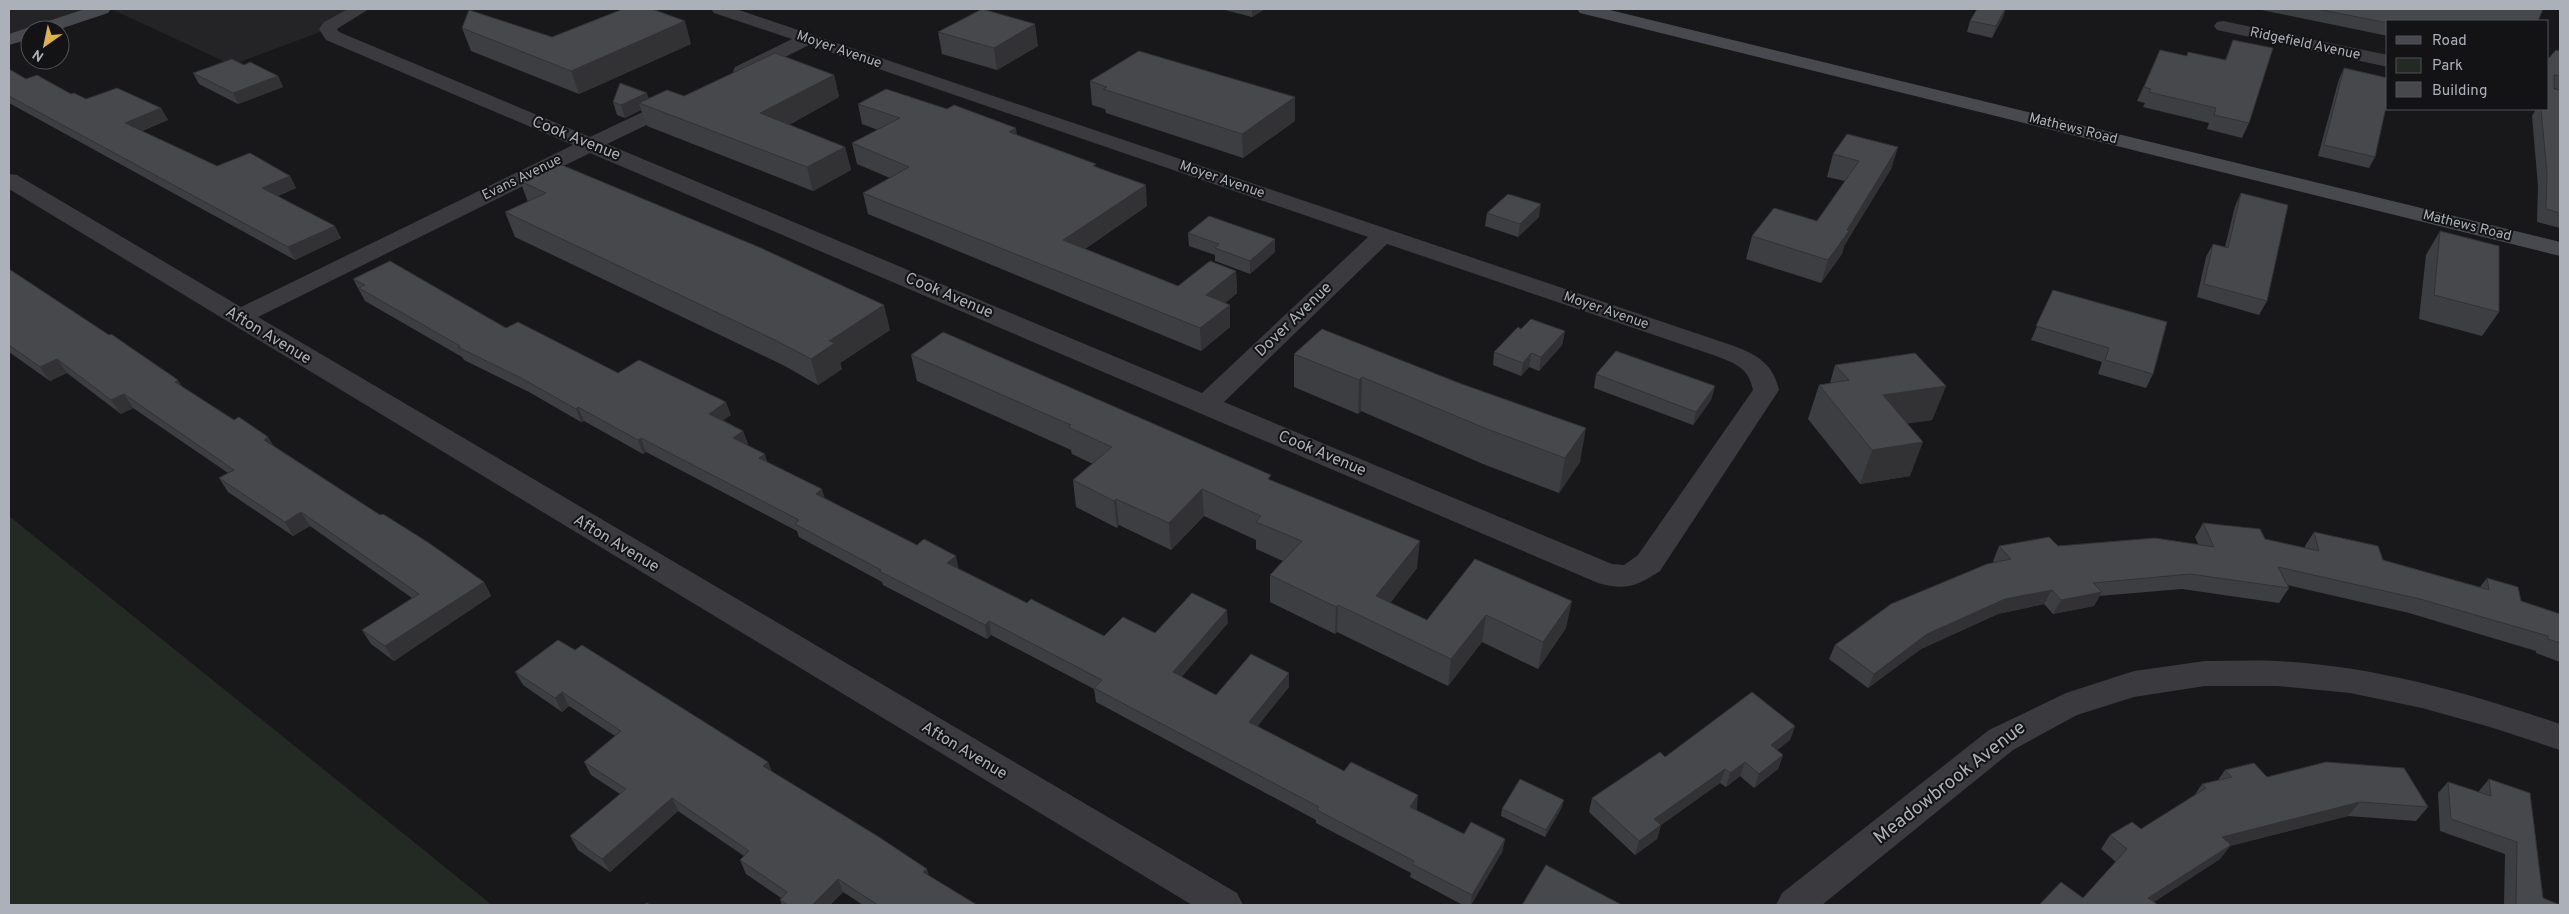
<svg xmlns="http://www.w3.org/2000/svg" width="2569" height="914" font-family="Overpass,sans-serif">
<rect width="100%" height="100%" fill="#18181a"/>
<g fill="#242427">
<path d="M9 9H102L39 30H30V33L9 40Z"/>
<path d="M111 9H360L328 29 232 65Z"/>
</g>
<path fill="#232a24" d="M9 516 492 905H9Z"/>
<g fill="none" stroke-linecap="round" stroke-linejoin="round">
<g fill="#3a3a3f" fill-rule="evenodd">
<path d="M348 9H369L337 29 339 32 590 137 670 99H684L687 103 684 107 607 144 1202 393 1368 237 809 45 749 75H735L733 71 735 67 792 39 714 13 711 9H736L1734 346C1758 355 1773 364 1779 390L1660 571C1637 586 1626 591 1598 583L590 153 258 317 1237 893 1243 905H1192L9 189V174L17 175 241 307 573 145 326 40 319 29 324 22ZM1387 244 1716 356C1736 364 1748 367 1753 390L1638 555 1624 565 1612 564 1224 402Z"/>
<path d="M2223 21 2388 55V67L2217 30 2214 26 2217 22Z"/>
<path d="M2205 661C2229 661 2253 660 2277 661 2375 666 2468 693 2560 724V750L2490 727 2422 708 2350 693 2277 686H2205L2134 697 2077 715 2013 750 1822 905H1776L1782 893 1989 730 2066 693 2134 671Z"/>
</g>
<g fill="#48494e" fill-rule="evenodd">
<path d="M85 9H111L108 13 57 30H30V39L9 45V34Z"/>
<path d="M1577 9H1606L2560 242V256L1580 13Z"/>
</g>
</g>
<g fill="#3d3e41">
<path d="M1221 9H1265L1252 17Z"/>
<path d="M2257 9H2543L2388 21V36Z"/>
<path d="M2003 17 1992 38 1967 32 1970 21Z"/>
<path d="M462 28 552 37 691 44 579 94 471 51Z"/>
<path d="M938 32 1038 46 997 70 942 54Z"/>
<path d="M2233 40 2249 123 2242 138 2207 129 2209 123 2143 107 2145 103 2137 101 2160 50 2187 56 2225 60Z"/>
<path d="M2560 51V90L2554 88V89L2560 90V228L2537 222 2538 186 2532 116 2536 109H2548V59Z"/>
<path d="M244 65 278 76 283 87 238 104 199 84 193 73Z"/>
<path d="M2344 68 2375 157 2369 168 2318 156 2339 79Z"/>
<path d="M9 69 26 79 86 99 161 108 168 120 142 131 217 166 290 176 296 188 278 196 341 238 295 260 9 103Z"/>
<path d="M834 75 839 97 789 125 845 147 851 170 813 191 647 126 641 110 625 118 617 115 613 102 649 98 684 96Z"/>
<path d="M1090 81 1295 121 1243 158 1106 113 1105 109 1092 105Z"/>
<path d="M858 104 1017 135 1097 167 1147 206 1085 249 1178 286 1236 271 1237 293 1225 303 1230 305V327L1201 351 868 214 863 193 890 178 857 164 852 143 878 130 862 124Z"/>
<path d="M1898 147 1891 169 1844 246 1842 254 1821 283 1746 259 1752 236 1817 221 1845 181 1827 177 1833 154Z"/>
<path d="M520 181 890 330 840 363 842 369 818 385 783 365 515 237 505 212 528 202Z"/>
<path d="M2241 193 2267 301 2259 315 2197 297 2206 257 2213 244 2225 247 2235 206Z"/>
<path d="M1487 213 1539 217 1518 237 1485 226Z"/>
<path d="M2440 231 2499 312 2482 336 2419 319 2426 255Z"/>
<path d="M1188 233 1275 252 1250 274 1215 261V255L1189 246Z"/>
<path d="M9 269 183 387 484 582 491 596 394 661 371 644 362 630 412 598 310 526 293 536 228 492 219 478 228 473 133 408 121 414 67 373 50 381 9 352Z"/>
<path d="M353 279 506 328 618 373 731 415 723 420 743 431 748 444 747 445 767 462 825 498 958 569 1027 603 1104 636 1155 633 1228 623 1181 677 1216 695 1289 687 1257 726 1417 809 1416 810 1464 834 1505 839 1502 852 1471 905H1463L1410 877 1411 873 1316 823V820L1096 702 1094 689 991 635 987 639 883 585 882 582 799 537 797 531 646 452 643 454 584 421 581 422 529 392 464 360 462 357 365 301Z"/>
<path d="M2053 290 2153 374 2146 388 2098 374 2102 362 2031 340Z"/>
<path d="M1521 329 1565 331 1562 345 1539 371 1529 367 1521 376 1493 365 1494 352Z"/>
<path d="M1294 354 1459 383 1580 462 1559 493 1483 464 1361 411 1358 414 1294 387Z"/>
<path d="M911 355 1271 480 1417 568 1390 603 1427 620 1475 559 1566 628 1538 669 1482 642 1448 686 1337 632 1335 634 1270 602V575L1283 561 1256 549V540L1204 516 1171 550 1119 525 1117 528 1076 507 1073 480 1093 464 1072 454 1071 450 917 381Z"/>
<path d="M1835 365 1946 386 1932 420 1908 423 1910 476 1860 484 1808 419 1819 385 1830 383Z"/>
<path d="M1596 374 1715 386 1711 400 1693 425 1594 388Z"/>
<path d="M2203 523 2265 539 2305 548V546L2314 532 2383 560 2480 587 2487 578 2521 601 2560 614V662L2536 653V651L2409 613 2287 585 2289 588 2279 603 2182 589 2099 596 2094 606 2053 614 2044 604 1998 614 1921 649 1868 688 1829 659 1835 645 1994 563 1993 561 1999 546 2198 544 2195 537Z"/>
<path d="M575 650 768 762 772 772 929 876 977 905H863L843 892 830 905H782L780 900 781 898 746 874 740 860 744 856 678 811 610 872 578 850 570 836 620 794 591 775 584 762 615 736 569 706 562 712 523 685 515 672Z"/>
<path d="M1795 726 1790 740 1777 750 1783 755 1778 769 1754 788 1740 776 1726 787 1720 783 1661 825 1657 839 1635 855 1589 812 1592 798 1665 757Z"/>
<path d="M2225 770 2267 777 2428 807 2416 821 2348 816 2230 846 2220 859 2154 902 2083 898 2116 862 2101 849 2110 835 2141 829 2194 796 2202 784 2218 780Z"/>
<path d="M2489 779 2543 898 2560 905H2504L2505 854 2440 831 2438 793 2448 782 2479 792V791Z"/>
<path d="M1562 807 1545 837 1501 816 1502 809Z"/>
</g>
<g fill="#323235">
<path d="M1252 9H1265L1252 17Z"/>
<path d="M2005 9H2006L2003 17 1992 38 1996 26Z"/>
<path d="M685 21 691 44 579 94 571 71Z"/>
<path d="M1035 24 1038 46 997 70 994 48Z"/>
<path d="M834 75 839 97 766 137 760 113Z"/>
<path d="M278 76 283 87 238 104 233 93Z"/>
<path d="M647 93 651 105 639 103 641 110 625 118 621 105Z"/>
<path d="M1295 97V121L1243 158 1242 134Z"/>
<path d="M161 108 168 120 132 134 125 123Z"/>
<path d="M1016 128 1019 148 1009 132Z"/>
<path d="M845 147 851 170 813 191 807 167Z"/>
<path d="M1898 147 1891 169 1844 246 1842 254 1821 283 1828 260Z"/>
<path d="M290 176 296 188 268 200 262 188Z"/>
<path d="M1146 185 1147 206 1065 262 1063 240Z"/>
<path d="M1541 204 1539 217 1518 237 1520 224Z"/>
<path d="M335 226 341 238 295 260 288 247Z"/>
<path d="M1275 239V252L1250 274V261Z"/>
<path d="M1236 271 1237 293 1207 318 1206 295Z"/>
<path d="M884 305 890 330 840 363 842 369 818 385 811 359 829 341Z"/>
<path d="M1230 305V327L1201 351 1200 328Z"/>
<path d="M1565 331 1562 345 1539 371 1541 357Z"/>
<path d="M1531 353 1529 367 1521 376 1523 363Z"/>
<path d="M57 359 67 373 50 381 40 367Z"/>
<path d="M1362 377 1361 411 1358 414 1359 380Z"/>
<path d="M178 380 187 394 175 382Z"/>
<path d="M1715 386 1711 400 1693 425 1696 412Z"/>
<path d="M1946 386 1932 420 1871 429 1883 395Z"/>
<path d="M124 394 133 408 121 414 111 400Z"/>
<path d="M726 402 731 415 713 427 709 414Z"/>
<path d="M578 407 584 421 581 422 576 409Z"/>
<path d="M1586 428 1580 462 1559 493 1565 458Z"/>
<path d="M743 431 748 444 737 451 733 438Z"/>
<path d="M268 437 277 451 264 440Z"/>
<path d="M641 438 646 452 643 454 638 440Z"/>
<path d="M1923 442 1910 476 1860 484 1872 450Z"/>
<path d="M765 454 769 467 759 458Z"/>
<path d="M822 489 826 502 816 494Z"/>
<path d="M1202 489 1204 516 1171 550 1169 523Z"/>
<path d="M1116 499 1119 525 1117 528 1114 501Z"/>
<path d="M301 512 310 526 293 536 285 522Z"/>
<path d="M1420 541 1417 568 1375 623 1376 596Z"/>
<path d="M956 556 959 570 947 563Z"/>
<path d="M484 582 491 596 394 661 385 646Z"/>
<path d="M2052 590 2044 604 1998 614 1921 649 1868 688 1874 674 1927 634 2005 599Z"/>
<path d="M2102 592 2094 606 2053 614 2061 600Z"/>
<path d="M1572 601 1566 628 1538 669 1543 642Z"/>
<path d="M1338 605 1337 632 1335 634 1336 607Z"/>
<path d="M1227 610 1228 623 1174 686 1173 672Z"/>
<path d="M1486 615 1482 642 1448 686 1451 659Z"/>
<path d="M989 621 991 635 987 639 985 625Z"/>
<path d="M1289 673V687L1250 736 1249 722Z"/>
<path d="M562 692 569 706 562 712 555 698Z"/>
<path d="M1795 726 1790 740 1766 759 1771 745Z"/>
<path d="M1783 755 1778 769 1754 788 1759 774Z"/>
<path d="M768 762 773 775 763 766Z"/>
<path d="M1745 762 1740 776 1726 787 1730 773Z"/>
<path d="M1725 769 1720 783 1661 825 1657 839 1635 855 1639 841 1654 819Z"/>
<path d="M1418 795 1417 809 1409 821 1410 807Z"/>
<path d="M672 798 678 811 610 872 602 859Z"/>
<path d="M1564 800 1562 807 1545 837 1546 830Z"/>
<path d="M2360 802 2348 816 2230 846 2220 859 2149 905 2148 898 2222 837Z"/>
<path d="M1505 839 1502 852 1471 905H1470L1472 895Z"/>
<path d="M927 869 931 882 923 872Z"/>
<path d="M838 879 843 892 830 905H812Z"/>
</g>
<g fill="#47484c" stroke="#323235">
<path d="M623 9H652L685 21 571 71 462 28 469 10 552 37Z"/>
<path d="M982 9 1035 24 994 48 938 32Z"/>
<path d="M1977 9H2005L1996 26 1970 21Z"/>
<path d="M2317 9H2543L2538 21H2388V23Z"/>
<path d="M2233 40 2273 48 2249 123 2214 115 2216 108 2149 92 2151 89 2144 87 2160 50 2187 56 2188 52 2226 60Z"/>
<path d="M2556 50 2560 51V76L2554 75V89L2560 90V213L2546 209 2547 173 2541 109H2548V59Z"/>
<path d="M1139 51 1295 97 1242 134 1103 89 1107 87 1090 81Z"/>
<path d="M775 53 834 75 760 113 845 147 807 167 639 103 667 90 684 96Z"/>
<path d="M232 59 244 65 250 62 278 76 233 93 193 73Z"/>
<path d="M2344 68 2388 78V98L2375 157 2324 145Z"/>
<path d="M9 69 26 79 37 75 71 94 74 93 86 99 117 88 161 108 125 123 217 166 250 153 290 176 262 188 335 226 288 247 9 96Z"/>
<path d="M620 83 647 93 621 105 613 102Z"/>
<path d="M886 89 947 109 954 105 1016 128 1009 132 1096 164 1093 166 1146 185 1063 240 1178 286 1210 261 1236 271 1206 295 1230 305 1200 328 863 193 909 167 852 143 900 118 858 104Z"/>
<path d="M1847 134 1898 147 1847 230 1849 231 1828 260 1752 236 1774 208 1817 221 1859 161 1833 154Z"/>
<path d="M557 163 761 248 884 305 829 341 835 343 811 359 775 340 505 212 546 193 520 181Z"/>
<path d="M2241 193 2288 205 2267 301 2204 284 2213 244 2228 248Z"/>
<path d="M1508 194 1541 204 1520 224 1487 213Z"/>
<path d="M1209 216 1275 239 1250 261 1215 248 1219 244 1188 233Z"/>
<path d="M2440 231 2499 246V312L2434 295Z"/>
<path d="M390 261 506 328 518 322 618 373 639 360 726 402 709 414 743 431 733 438 765 454 759 458 822 489 816 494 917 545 924 539 956 556 947 563 1027 603 1031 599 1104 636 1123 617 1155 633 1192 593 1227 610 1173 672 1216 695 1251 654 1289 673 1249 722 1344 771 1351 762 1418 795 1410 807 1464 834 1471 822 1505 839 1472 895 1412 864 1414 861 1317 810 1319 807 1094 688 1102 680 989 621 985 625 879 571 881 570 795 524 799 520 641 438 638 440 578 407 576 409 523 379 458 347 460 346 359 288 365 285 353 279Z"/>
<path d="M9 269 109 335 111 334 178 380 175 382 234 420 239 417 268 437 264 440 380 515 383 514 429 543 484 582 385 646 362 630 419 594 301 512 285 522 219 478 234 470 124 394 111 400 57 359 40 367 9 345Z"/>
<path d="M2053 290 2167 322 2153 374 2105 360 2109 348 2036 326Z"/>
<path d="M1531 319 1565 331 1541 357 1531 353 1523 363 1494 352 1518 327 1521 329Z"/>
<path d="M1322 329 1459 383 1586 428 1565 458 1487 429 1362 377 1359 380 1294 354Z"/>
<path d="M943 332 1271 475 1268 479 1420 541 1376 596 1427 620 1475 559 1572 601 1543 642 1486 615 1451 659 1338 605 1336 607 1270 575 1302 541 1256 522 1261 516 1202 489 1169 523 1116 499 1114 501 1073 480 1112 447 1068 427 1071 425 911 355Z"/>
<path d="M1616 351 1715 386 1696 412 1596 374Z"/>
<path d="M1915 353 1946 386 1883 395 1923 442 1872 450 1819 385 1849 380 1835 365Z"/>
<path d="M2203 523 2260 529 2265 539 2319 551 2314 532 2378 546 2383 560 2489 590 2487 578 2518 587 2521 601 2560 614V643L2548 639V636L2420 599 2278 567 2289 588 2190 574 2093 583 2102 592 2061 600 2052 590 2005 599 1927 634 1874 674 1835 645 1891 604 1987 564 2011 559 1999 546 2049 537 2058 546 2155 538 2214 547Z"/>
<path d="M558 640 575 650 582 645 768 762 763 766 879 837 927 869 923 872 977 905H878L838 879 812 905H788L780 900 787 892 740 860 749 851 672 798 602 859 570 836 626 789 584 762 621 731 562 692 555 698 515 672Z"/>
<path d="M1752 692 1795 726 1771 745 1783 755 1759 774 1745 762 1730 773 1725 769 1654 819 1661 825 1639 841 1592 798 1660 752 1665 757Z"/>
<path d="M2326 762 2404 768 2428 807 2360 802 2222 837 2231 845 2148 898 2158 905H2039L2061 882 2083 898 2127 849 2110 835 2132 822 2141 829 2206 788 2202 784 2232 777 2225 770 2254 763 2267 777Z"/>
<path d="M1520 779 1564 800 1546 830 1502 809Z"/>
<path d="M2489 779 2530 793 2543 898 2560 905H2516L2517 842 2451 819 2448 782 2491 796Z"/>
<path d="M1546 865 1622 905H1522Z"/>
<path d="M647 903 650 905H644Z"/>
</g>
<g text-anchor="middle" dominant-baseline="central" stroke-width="4" stroke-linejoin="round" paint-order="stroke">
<g font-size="14" fill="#acb0b8" stroke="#131315">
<text transform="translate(2305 44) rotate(12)">Ridgefield Avenue</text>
<text transform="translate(839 50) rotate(19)">Moyer Avenue</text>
<text transform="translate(2073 129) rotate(14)">Mathews Road</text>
<text transform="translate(522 178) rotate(-26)">Evans Avenue</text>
<text transform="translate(1222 180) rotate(19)">Moyer Avenue</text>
<text transform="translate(2467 226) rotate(14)">Mathews Road</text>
<text transform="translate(1606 311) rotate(19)">Moyer Avenue</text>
</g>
<g font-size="16" fill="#acb0b8" stroke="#131315">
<text transform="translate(576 139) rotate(22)">Cook Avenue</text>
<text transform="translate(949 296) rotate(23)">Cook Avenue</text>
<text transform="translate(1294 320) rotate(-44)">Dover Avenue</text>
<text transform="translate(268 336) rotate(31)">Afton Avenue</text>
<text transform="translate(1322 454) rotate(23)">Cook Avenue</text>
<text transform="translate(616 544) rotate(31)">Afton Avenue</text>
<text transform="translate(964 751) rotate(31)">Afton Avenue</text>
</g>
<g font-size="19" fill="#acb0b8" stroke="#131315">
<text transform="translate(1950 783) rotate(-38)">Meadowbrook Avenue</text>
</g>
</g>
<rect width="2569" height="914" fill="none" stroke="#acb0b8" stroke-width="20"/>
<rect x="2386" y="20" width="162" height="90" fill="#131315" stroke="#505256"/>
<rect x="2396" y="36" width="25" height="8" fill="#48494e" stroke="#505256"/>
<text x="2432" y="45" font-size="15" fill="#acb0b8">Road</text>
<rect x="2396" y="58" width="25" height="15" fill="#232a24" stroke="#505256"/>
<text x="2432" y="70" font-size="15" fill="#acb0b8">Park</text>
<rect x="2396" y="82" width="25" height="15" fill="#47484c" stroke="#505256"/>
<text x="2432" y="95" font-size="15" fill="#acb0b8">Building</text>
<g transform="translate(45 45) rotate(213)"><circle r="24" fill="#131315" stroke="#505256"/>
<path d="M0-4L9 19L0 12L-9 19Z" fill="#e0b04a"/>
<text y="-8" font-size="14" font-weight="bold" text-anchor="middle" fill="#acb0b8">N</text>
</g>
</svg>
